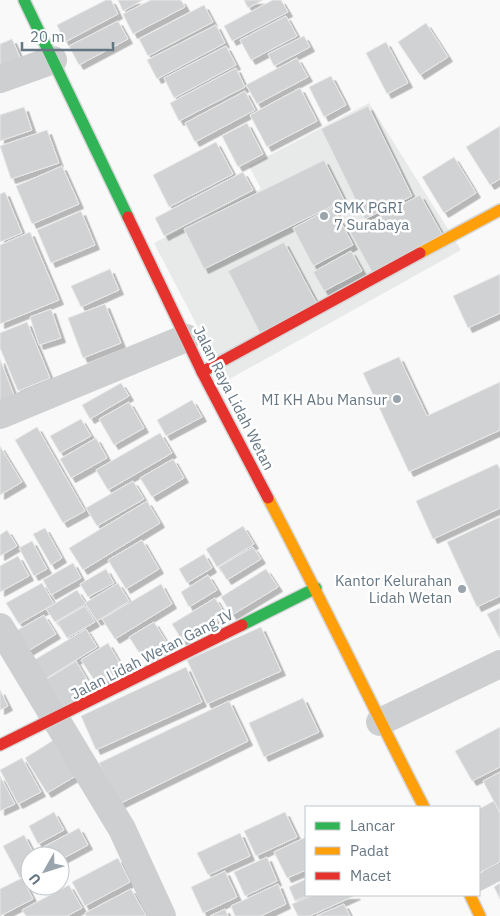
<svg xmlns="http://www.w3.org/2000/svg" width="500" height="916" font-family="'IBM Plex Sans',sans-serif">
<defs>
<filter id="shadow"><feDropShadow dx="4.5" dy="4.5" stdDeviation="0" flood-color="#0004"/></filter>
</defs>
<rect width="100%" height="100%" fill="#f9f9f9"/>
<path fill="#e8e9e9" d="M369 103 461 250 226 381 154 243 261 189 249 166Z"/>
<g fill="#d0d2d3" stroke="#e8e8e8" filter="url(#shadow)">
<path d="M106 0H111L118 14 65 42 57 25Z"/>
<path d="M118 0H143L123 11Z"/>
<path d="M151 0H181L185 7 133 34 123 14Z"/>
<path d="M244 0H263L248 8Z"/>
<path d="M273 0H281L288 12 232 41 224 26Z"/>
<path d="M204 5 213 22 148 56 139 39Z"/>
<path d="M286 16 297 36 251 60 240 40Z"/>
<path d="M118 21 128 39 79 65 69 46Z"/>
<path d="M426 23 448 57 420 75 398 42Z"/>
<path d="M216 25 225 43 157 79 147 60Z"/>
<path d="M304 36 310 47 274 66 268 54Z"/>
<path d="M12 39 22 62 0 72V44Z"/>
<path d="M386 42 408 83 387 94 366 53Z"/>
<path d="M226 46 236 65 174 98 164 78Z"/>
<path d="M297 58 308 77 257 104 246 85Z"/>
<path d="M236 68 245 87 179 121 170 103Z"/>
<path d="M331 76 346 105 324 117 309 87Z"/>
<path d="M300 88 317 121 267 147 250 115Z"/>
<path d="M245 91 255 110 195 142 185 123Z"/>
<path d="M368 106 412 196 365 219 321 129Z"/>
<path d="M24 107 32 130 0 141V115Z"/>
<path d="M247 123 263 154 238 167 222 136Z"/>
<path d="M500 126V179L490 185 466 147Z"/>
<path d="M47 130 59 163 11 179 0 146Z"/>
<path d="M216 142 233 174 169 207 153 175Z"/>
<path d="M454 157 476 193 444 213 422 177Z"/>
<path d="M324 160 344 200 204 269 184 229Z"/>
<path d="M62 166 79 204 32 224 16 186Z"/>
<path d="M243 172 253 190 164 236 155 218Z"/>
<path d="M5 192 22 233 0 242V194Z"/>
<path d="M420 195 443 236 373 274 350 232Z"/>
<path d="M333 207 353 245 313 266 293 228Z"/>
<path d="M81 211 95 245 51 263 37 230Z"/>
<path d="M30 232 59 300 0 324V245Z"/>
<path d="M284 242 317 304 260 333 228 271Z"/>
<path d="M351 251 362 271 324 291 313 272Z"/>
<path d="M110 269 119 290 81 307 71 286Z"/>
<path d="M500 274V313L468 328 453 296Z"/>
<path d="M105 304 121 343 83 358 68 318Z"/>
<path d="M51 309 61 338 39 345 30 317Z"/>
<path d="M27 322 50 378 18 391 0 348V333Z"/>
<path d="M399 357 427 416 500 382V430L409 472 363 373Z"/>
<path d="M0 359 18 405 0 411Z"/>
<path d="M121 383 129 396 90 419 82 405Z"/>
<path d="M192 400 202 417 166 436 157 420Z"/>
<path d="M129 402 144 428 114 445 99 419Z"/>
<path d="M81 419 91 436 60 453 50 436Z"/>
<path d="M37 427 85 511 63 523 15 440Z"/>
<path d="M160 433 172 453 108 490 96 470Z"/>
<path d="M96 438 107 458 71 478 60 459Z"/>
<path d="M0 446 22 482 0 495Z"/>
<path d="M173 459 184 478 152 497 140 478Z"/>
<path d="M497 464 500 469V508L433 539 416 501Z"/>
<path d="M133 481 144 499 97 526 86 508Z"/>
<path d="M147 501 160 523 83 570 69 548Z"/>
<path d="M500 517V596L477 607 447 542Z"/>
<path d="M243 526 254 544 217 567 206 549Z"/>
<path d="M45 528 62 558 51 565 33 534Z"/>
<path d="M7 530 17 546 0 556V535Z"/>
<path d="M142 540 159 569 126 589 108 560Z"/>
<path d="M32 541 47 569 34 576 19 548Z"/>
<path d="M253 547 261 559 227 580 219 567Z"/>
<path d="M204 554 212 568 187 583 179 569Z"/>
<path d="M18 556 29 576 0 592V566Z"/>
<path d="M73 563 81 578 51 595 43 580Z"/>
<path d="M106 569 114 583 88 597 80 584Z"/>
<path d="M266 569 278 587 232 615 221 597Z"/>
<path d="M208 575 217 590 189 607 181 592Z"/>
<path d="M42 583 54 604 19 624 6 603Z"/>
<path d="M118 583 129 601 97 621 85 603Z"/>
<path d="M161 584 172 604 115 639 102 619Z"/>
<path d="M77 590 86 604 55 622 46 609Z"/>
<path d="M215 598 226 616 183 642 172 624Z"/>
<path d="M85 606 95 622 67 638 57 622Z"/>
<path d="M500 608V639L487 614Z"/>
<path d="M44 615 56 634 28 651 16 631Z"/>
<path d="M154 622 170 648 146 663 129 637Z"/>
<path d="M261 627 281 671 207 704 187 660Z"/>
<path d="M86 629 97 647 42 681 31 662Z"/>
<path d="M108 643 124 670 98 686 81 660Z"/>
<path d="M76 661 94 691 65 708 47 679Z"/>
<path d="M186 667 202 702 96 750 81 716Z"/>
<path d="M0 690 8 706 0 710Z"/>
<path d="M303 698 319 732 264 757 249 723Z"/>
<path d="M229 701 248 741 119 804 99 763Z"/>
<path d="M500 727V767L472 781 455 751Z"/>
<path d="M57 738 79 774 47 793 25 758Z"/>
<path d="M22 758 41 792 18 804 0 770Z"/>
<path d="M500 772V810L499 811 483 781Z"/>
<path d="M0 776 15 804 0 811Z"/>
<path d="M494 801 500 813V862L479 873V809Z"/>
<path d="M54 812 64 830 38 844 29 826Z"/>
<path d="M285 812 297 837 256 856 244 831Z"/>
<path d="M79 828 88 845 60 860V856H39L36 851Z"/>
<path d="M240 833 250 856 208 875 197 853Z"/>
<path d="M24 835 35 856H30V873L20 878 3 846Z"/>
<path d="M306 837V870L287 878 274 852Z"/>
<path d="M267 857 277 881 245 896 234 872Z"/>
<path d="M118 858 130 882 85 906 72 882Z"/>
<path d="M225 871 237 897 203 913 191 887Z"/>
<path d="M22 878 33 899 0 916V889Z"/>
<path d="M306 879V895H308L295 901 289 887Z"/>
<path d="M500 883V899L494 887Z"/>
<path d="M278 884 286 904 261 916H235L231 906Z"/>
<path d="M69 885 82 908 67 916H26L22 910Z"/>
<path d="M131 889 146 916H86L85 913Z"/>
<path d="M313 895H356L310 916H298L292 904Z"/>
<path d="M344 904 350 916H316Z"/>
<path d="M225 909 228 916H210Z"/>
</g>
<g fill="none" stroke-linecap="round" stroke-linejoin="round">
<g stroke="#d5d6d7" stroke-width="14">
<g id="fast">
<path d="M24 0 128 217"/>
<path d="M242 625 316 588"/>
</g>
</g>
<g stroke="#d5d6d7" stroke-width="14">
<g id="slow">
<path d="M420 253 500 210"/>
<path d="M268 498C322 600 371 704 424 807"/>
<path d="M470 895 480 916"/>
</g>
</g>
<g stroke="#d5d6d7" stroke-width="14">
<g id="jam">
<path d="M128 217 202 372 268 498"/>
<path d="M202 372 420 253"/>
<path d="M0 745 242 625"/>
</g>
</g>
<path stroke="#cecfd0" stroke-width="16" d="M479 883 500 872"/>
<g stroke="#cecfd0" stroke-width="28">
<path d="M0 79 53 60"/>
<path d="M0 415 186 338"/>
<path d="M0 627 122 829 162 916"/>
<path d="M380 722 500 664"/>
</g>
<use href="#fast" stroke="#30b455" stroke-width="11"/>
<use href="#slow" stroke="#ff9f0a" stroke-width="11"/>
<use href="#jam" stroke="#e5322d" stroke-width="11"/>
</g>
<g fill="#99a4ac" stroke="#fff" stroke-width="2">
<circle cx="324" cy="216" r="5"/>
<circle cx="397" cy="399" r="5"/>
<circle cx="462" cy="589" r="5"/>
</g>
<g text-anchor="middle" dominant-baseline="central" stroke-width="5" stroke-linejoin="round" paint-order="stroke">
<g font-size="15" fill="#657683" stroke="#fff" text-anchor="end">
<text x="334" y="207" text-anchor="start">SMK PGRI<tspan x="334" dy="17">7 Surabaya</tspan></text>
<text x="387" y="399">MI KH Abu Mansur</text>
<text x="452" y="580">Kantor Kelurahan<tspan x="452" dy="17">Lidah Wetan</tspan></text>
</g>
<g font-size="15" fill="#657683" stroke="#fff">
<text transform="translate(234 398) rotate(63)">Jalan Raya Lidah Wetan</text>
<text transform="translate(152 654) rotate(-27)">Jalan Lidah Wetan Gang IV</text>
</g>
</g>
<rect x="305" y="806" width="175" height="90" fill="#ffffff" stroke="#c1c8cd"/>
<rect x="315" y="822" width="25" height="8" fill="#30b455" stroke="#c1c8cd"/>
<text x="350" y="831" font-size="15" fill="#657683">Lancar</text>
<rect x="315" y="847" width="25" height="8" fill="#ff9f0a" stroke="#c1c8cd"/>
<text x="350" y="856" font-size="15" fill="#657683">Padat</text>
<rect x="315" y="872" width="25" height="8" fill="#e5322d" stroke="#c1c8cd"/>
<text x="350" y="881" font-size="15" fill="#657683">Macet</text>
<g transform="translate(45 871) rotate(231)"><circle r="24" fill="#ffffff" stroke="#c1c8cd"/>
<path d="M0-4L9 19L0 12L-9 19Z" fill="#99a4ac"/>
<text y="-8" font-size="14" font-weight="bold" text-anchor="middle" fill="#657683">U</text>
</g>
<path d="M22 42v8h91v-8" fill="none" stroke="#657683" stroke-width="2.5"/>
<text x="30" y="42" font-size="15" fill="#657683" stroke="#ffffff" stroke-width="4" paint-order="stroke">20 m</text>
</svg>
